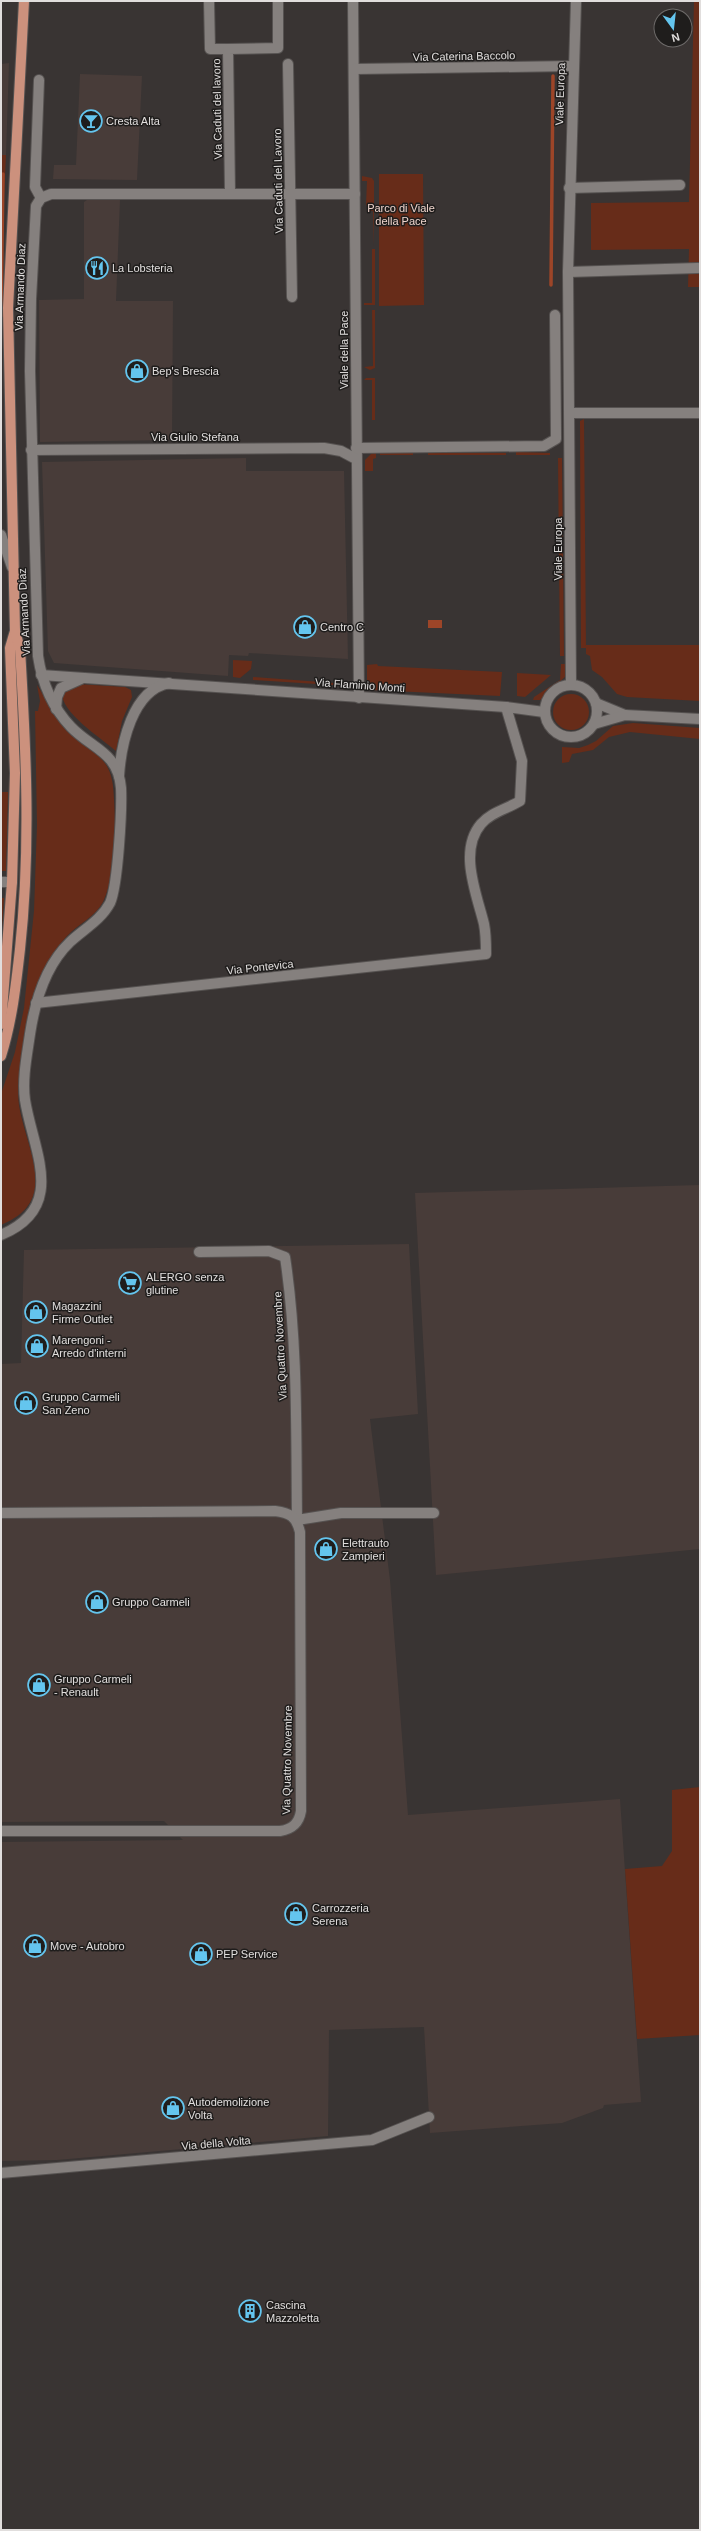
<svg xmlns="http://www.w3.org/2000/svg" width="701" height="2531" font-family="Helvetica,sans-serif">
<rect width="100%" height="100%" fill="#393433"/>
<g fill="#483c39">
<path d="M9 63 6 155H1V64Z"/>
<path d="M80 74 142 76 137 180 53 179 54 165H76Z"/>
<path d="M87 200H120L116 301H173L172 440 40 442 39 300 84 299V202Z"/>
<path d="M246 458V471H344L348 659 249 653 248 656 229 655 228 676 54 663 48 651 42 462Z"/>
<path d="M700 1185V1549L436 1575 415 1193Z"/>
<path d="M409 1244 418 1414 370 1419 390 1580 408 1815 620 1799 641 2102 604 2105 603 2108 562 2123 430 2133 424 2027 329 2030 328 2136 57 2160 1 2161V1842L183 1840 164 1821 1 1822V1364L21 1363 24 1250Z"/>
</g>
<g fill="#672c19">
<path d="M694 1H700V287H688L689 249 591 250V203L689 202Z"/>
<path d="M1 155H6L1 260Z"/>
<path d="M379 174H423L424 305 379 306Z"/>
<path d="M362 176 372 178 374 181V246L373 211H369L368 206 366 205 367 181H362Z"/>
<path d="M372 249H375V305H364V303H372Z"/>
<path d="M372 310H375V368L370 370 364 367 373 366Z"/>
<path d="M366 378H375V420H372V380H364Z"/>
<path d="M584 419 586 648H581L580 421Z"/>
<path d="M516 452 550 453V455H516Z"/>
<path d="M372 453H376V458L373 459V471H365V460Z"/>
<rect x="380" y="453" width="33" height="2"/>
<rect x="428" y="453" width="78" height="2"/>
<path d="M558 458H562L564 656H560Z"/>
<path d="M586 645H700V701L627 697 617 694 602 677 592 670 590 656 586 654Z"/>
<path d="M233 660 252 661 251 669 240 678 233 677Z"/>
<path d="M377 664 378 666 502 672 500 696 371 690 367 687V665Z"/>
<path d="M561 664H569L567 675 540 700H533L534 697 560 680Z"/>
<path d="M517 673 551 675 525 697 517 696Z"/>
<path d="M253 677 348 684V686L253 680Z"/>
<path d="M77 684 125 687 131 690 132 697 122 721 116 751C101 738 60 712 62 692Z"/>
<path d="M37 685C48 701 55 720 70 734 90 753 109 754 113 786 116 818 117 873 103 902 95 917 78 924 67 936 40 964 32 999 26 1037 22 1058 16 1084 19 1105 26 1150 61 1201 1 1225V1094L15 1052 24 1008 34 911 37 825 35 711H38L40 701Z"/>
<circle cx="571" cy="712" r="18"/>
<path d="M633 723 700 728V739L630 732 609 737 593 750 572 754 569 762 562 763V747L579 748 588 745 596 741 613 726Z"/>
<path d="M1 792H8L6 871H1Z"/>
<path d="M1 898H4L1 942Z"/>
<path d="M700 1787V2035L637 2039 625 1869 662 1866 672 1851V1790Z"/>
</g>
<rect fill="#9d4528" x="428" y="620" width="14" height="8"/>
<g fill="none" stroke-linecap="round" stroke-linejoin="round">
<g stroke="#9d4528" stroke-width="3.5">
<path d="M551 285 553 76"/>
<path d="M1 316 3 174"/>
</g>
<g stroke="#565251" stroke-width="12">
<g id="minor">
<path d="M209 1 210 49H228"/>
<path d="M353 1 359 698"/>
<path d="M288 64 292 297"/>
<path d="M354 69 573 66"/>
<path d="M39 80 35 187 41 198"/>
<path d="M569 188 680 185"/>
<path d="M230 193 228 49 278 48V1"/>
<path d="M568 272 698 268"/>
<path d="M569 413H700"/>
<path d="M356 448 544 446 556 439 555 315"/>
<path d="M31 450 324 448 341 451 356 459"/>
<path d="M1 535 12 567"/>
<path d="M41 675 506 707 544 712"/>
<circle cx="571" cy="711" r="26"/>
<path d="M571 685 568 272 576 1"/>
<path d="M596 703 625 715"/>
<path d="M56 709 57 697 61 688 81 679"/>
<path d="M594 724 625 715 700 719"/>
<path d="M119 776C121 745 132 690 169 683"/>
<path d="M1 882H12"/>
<path d="M36 1003 486 954C486 944 486 934 484 924 477 895 458 851 481 824 491 812 507 809 520 801L522 761 506 707"/>
<path d="M1 1235C68 1207 33 1151 25 1100 22 1079 27 1055 30 1034 35 1001 45 966 70 942 84 929 101 920 110 903 118 885 122 810 121 788 118 752 92 749 71 727 52 707 42 683 38 656L30 371 31 299 36 206 41 198 51 194H355"/>
<path d="M199 1252 269 1251 285 1257C298 1343 296 1433 297 1520L341 1513H434"/>
<path d="M1 1513 275 1511C290 1513 296 1516 300 1532L301 1811C299 1823 293 1829 280 1831H1"/>
<path d="M1 2173 372 2140 429 2117"/>
</g>
</g>
<g stroke="#565251" stroke-width="12">
<g id="major">
<path d="M1 1024 12 882 15 773 10 648 15 631"/>
<path d="M1 1056C12 1021 16 985 20 949 31 847 26 750 20 649L15 631 8 308 24 1"/>
</g>
</g>
<use href="#minor" stroke="#85807e" stroke-width="10"/>
<use href="#major" stroke="#cc917d" stroke-width="10"/>
</g>
<defs>
<g id="bar-ring" transform="scale(1.15)"><circle r="9.5" fill="#1f1d1c" stroke="#64c5ee" stroke-width="1.5"/><path d="M-6-5H6L.8 .8V4.5H3.5V6h-7V4.5H-.8V.8Z" fill="#64c5ee"/></g>
<g id="restaurant-ring" transform="scale(1.15)"><circle r="9.5" fill="#1f1d1c" stroke="#64c5ee" stroke-width="1.5"/><path d="M-5-6h1v4h1v-4h1v4h1v-4h1v5L-1.5 .5V6h-2V.5L-5-1ZM5-6V6H3V1.5H1.5Q1.5-4 5-6Z" fill="#64c5ee"/></g>
<g id="shop-ring" transform="scale(1.15)"><circle r="9.5" fill="#1f1d1c" stroke="#64c5ee" stroke-width="1.5"/><path d="M-5-2.5h2.3a2.7 3.5 0 0 1 5.4 0H5L5.5 6h-11ZM-1.5-2.5h3a1.5 2.3 0 0 0-3 0Z" fill="#64c5ee"/></g>
<g id="supermarket-ring" transform="scale(1.15)"><circle r="9.5" fill="#1f1d1c" stroke="#64c5ee" stroke-width="1.5"/><path d="M-6-5.5h2.5l.6 2H6L4.5 2H-2.5L-4.4-4H-6ZM-1.5 3.2a1.3 1.3 0 1 0 .1 0ZM3 3.2a1.3 1.3 0 1 0 .1 0Z" fill="#64c5ee"/></g>
<g id="building-ring" transform="scale(1.15)"><circle r="9.5" fill="#1f1d1c" stroke="#64c5ee" stroke-width="1.5"/><path d="M-4-6H4V6H1V3H-1V6H-4ZM-2.5-4.3h1.7v1.8h-1.7ZM.8-4.3h1.7v1.8H.8ZM-2.5-1h1.7V.8h-1.7ZM.8-1h1.7V.8H.8Z" fill="#64c5ee"/></g>
</defs>
<g fill-rule="evenodd">
<use href="#bar-ring" x="91" y="121"/>
<use href="#restaurant-ring" x="97" y="268"/>
<use href="#shop-ring" x="137" y="371"/>
<use href="#shop-ring" x="305" y="627"/>
<use href="#supermarket-ring" x="130" y="1283"/>
<use href="#shop-ring" x="36" y="1312"/>
<use href="#shop-ring" x="37" y="1346"/>
<use href="#shop-ring" x="26" y="1403"/>
<use href="#shop-ring" x="326" y="1549"/>
<use href="#shop-ring" x="97" y="1602"/>
<use href="#shop-ring" x="39" y="1685"/>
<use href="#shop-ring" x="296" y="1914"/>
<use href="#shop-ring" x="35" y="1946"/>
<use href="#shop-ring" x="201" y="1954"/>
<use href="#shop-ring" x="173" y="2108"/>
<use href="#building-ring" x="250" y="2311"/>
</g>
<g text-anchor="middle" dominant-baseline="central" stroke-width="3" stroke-linejoin="round" paint-order="stroke">
<g font-size="11" fill="#e1dedd" stroke="#1f1d1c">
<text transform="translate(464 56) rotate(-1)">Via Caterina Baccolo</text>
<text transform="translate(560 94) rotate(-88)">Viale Europa</text>
<text transform="translate(217 109) rotate(-91)">Via Caduti del lavoro</text>
<text transform="translate(278 181) rotate(-91)">Via Caduti del Lavoro</text>
<text transform="translate(20 287) rotate(-88)">Via Armando Diaz</text>
<text transform="translate(344 350) rotate(-90)">Viale della Pace</text>
<text x="195" y="437">Via Giulio Stefana</text>
<text transform="translate(558 549) rotate(-90)">Viale Europa</text>
<text transform="translate(24 612) rotate(-93)">Via Armando Diaz</text>
<text transform="translate(360 685) rotate(4)">Via Flaminio Monti</text>
<text transform="translate(260 967) rotate(-6)">Via Pontevica</text>
<text transform="translate(280 1346) rotate(-93)">Via Quattro Novembre</text>
<text transform="translate(287 1760) rotate(-89)">Via Quattro Novembre</text>
<text transform="translate(216 2143) rotate(-5)">Via della Volta</text>
</g>
<g font-size="11" fill="#e1dedd" stroke="#1f1d1c" text-anchor="start">
<text x="106" y="121">Cresta Alta</text>
<text x="112" y="268">La Lobsteria</text>
<text x="152" y="371">Bep's Brescia</text>
<text x="320" y="627">Centro C</text>
<text x="146" y="1277">ALERGO senza<tspan x="146" dy="13">glutine</tspan></text>
<text x="52" y="1306">Magazzini<tspan x="52" dy="13">Firme Outlet</tspan></text>
<text x="52" y="1340">Marengoni -<tspan x="52" dy="13">Arredo d'interni</tspan></text>
<text x="42" y="1397">Gruppo Carmeli<tspan x="42" dy="13">San Zeno</tspan></text>
<text x="342" y="1543">Elettrauto<tspan x="342" dy="13">Zampieri</tspan></text>
<text x="112" y="1602">Gruppo Carmeli</text>
<text x="54" y="1679">Gruppo Carmeli<tspan x="54" dy="13">- Renault</tspan></text>
<text x="312" y="1908">Carrozzeria<tspan x="312" dy="13">Serena</tspan></text>
<text x="50" y="1946">Move - Autobro</text>
<text x="216" y="1954">PEP Service</text>
<text x="188" y="2102">Autodemolizione<tspan x="188" dy="13">Volta</tspan></text>
<text x="266" y="2305">Cascina<tspan x="266" dy="13">Mazzoletta</tspan></text>
</g>
<g font-size="11" fill="#eed4cc" stroke="#1f1d1c">
<text x="401" y="208">Parco di Viale<tspan x="401" dy="13">della Pace</tspan></text>
</g>
</g>
<rect width="701" height="2531" fill="none" stroke="#e1dedd" stroke-width="4"/>
<g transform="translate(673 28) rotate(165)"><circle r="19" fill="#1f1d1c" stroke="#6d6a69"/>
<path d="M0-3L7 15L0 10L-7 15Z" fill="#64c5ee"/>
<text y="-6" font-size="11" font-weight="bold" text-anchor="middle" fill="#e1dedd">N</text>
</g>
</svg>
